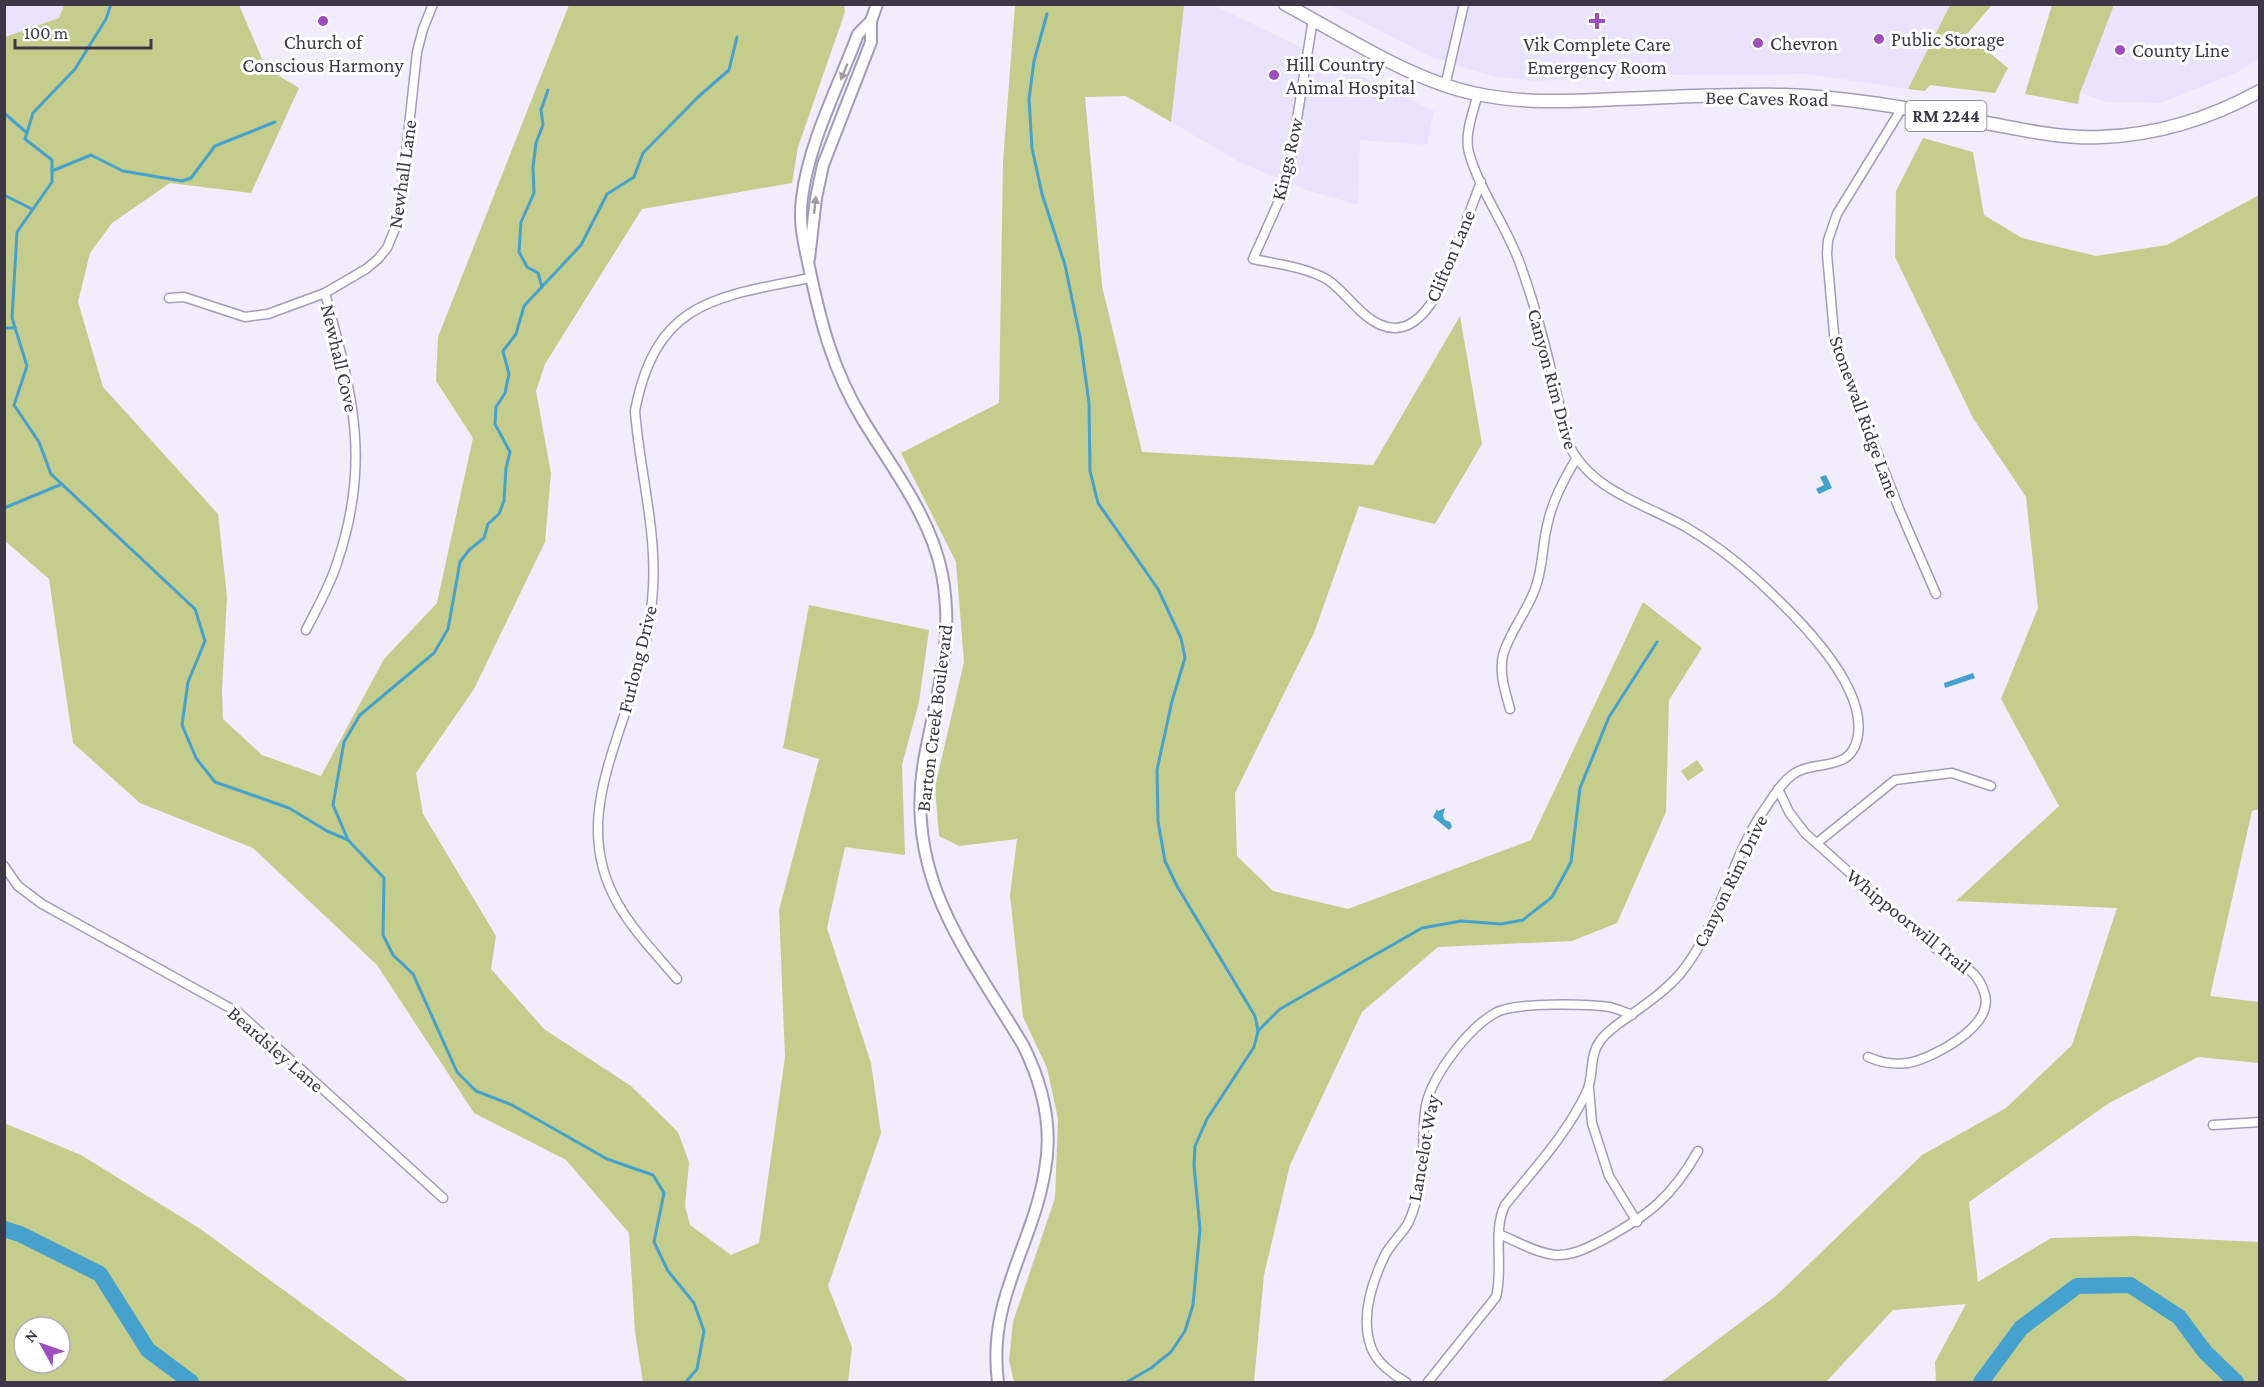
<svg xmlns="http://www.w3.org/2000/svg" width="2264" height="1387" font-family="'Crimson Pro',serif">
<rect width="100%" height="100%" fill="#f1edfc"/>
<g fill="#eae3fd">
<path d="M1184 4 1213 5 1434 111 1427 145 1360 140 1358 205 1307 190 1243 164 1171 122Z"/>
<path d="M4 5H64L59 18 5 37Z"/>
<path d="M1330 5H1950L1908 89 1807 74 1665 75 1535 81 1492 76 1433 58Z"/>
<path d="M2114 5H2259V58L2236 73 2160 103 2106 102 2080 93Z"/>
</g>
<g fill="#c5cd8c" fill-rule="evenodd">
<path d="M64 5H239L266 68 299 88 251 193 170 183 112 223 90 253 78 302 103 387 218 514 227 597 222 691 223 719 262 755 321 776 384 659 437 603 473 438 436 381 438 337 569 5H844L845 12 798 147 792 183 642 209 545 364 536 391 551 473 545 542 474 689 416 773 423 814 496 936 491 969 544 1029 631 1086 678 1132 689 1162 685 1206 690 1225 731 1255 759 1243 785 1057 779 910 819 759 783 748 809 605 929 630 919 702 902 765 905 855 845 847 827 928 871 1063 881 1133 828 1286 852 1347 848 1382H643L635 1332 629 1233 566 1160 474 1113 377 965 253 848 140 803 73 743 49 579 4 540 5 37 59 18Z"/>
<path d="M1015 5H1184L1171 122 1126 96 1085 97 1102 286 1142 452 1373 465 1460 316 1482 444 1435 524 1359 506 1314 633 1235 793 1237 856 1273 891 1348 909 1531 840 1643 602 1702 648 1669 700 1666 812 1617 923 1572 941 1438 947 1362 1012 1290 1165 1264 1275 1254 1382H1014L1009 1360 1013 1322 1055 1198 1058 1119 1047 1068 1023 1017 1010 895 1017 839 959 846 939 836 935 787 964 662 956 562 901 453 999 403 1003 162Z"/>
<path d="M1950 5H1992L1967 34 2008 68 1995 93 1930 85 1925 91 1908 89Z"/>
<path d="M2052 5H2114L2080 93 2078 104 2025 94Z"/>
<path d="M1923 138 1973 152 1984 215 2022 238 2096 256 2167 245 2259 195V809L2252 811 2210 996 2259 1002V1063L2198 1057 2109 1103 1969 1202 1978 1282 2051 1238 2135 1236 2259 1242V1382H1936L1935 1362 1966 1304 1893 1310 1826 1382H1661L1777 1295 1922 1155 2006 1108 2072 1045 2117 908 1956 901 2059 806 2001 699 2038 608 2026 497 1973 418 1895 257 1896 191Z"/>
<path d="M1697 760 1704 770 1688 781 1681 771Z"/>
<path d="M4 1123 81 1155 199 1228 409 1382H5ZM24 1327H60V1363H24Z"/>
</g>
<g fill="#45a2ce">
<path d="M1826 475 1832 488 1819 494 1816 489 1824 485 1820 477Z"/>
<path d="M1973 673 1975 678 1945 688 1944 683Z"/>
<path d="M1445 808 1443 816 1445 820 1450 822 1452 827 1449 830 1433 817 1437 809 1438 811Z"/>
</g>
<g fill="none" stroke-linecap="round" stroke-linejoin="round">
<g stroke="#45a2ce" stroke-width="3">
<path d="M111 4 106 19 75 69 33 113 25 139 52 160V182L17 232 12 318 27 366 14 405 39 442 51 474 195 609 205 641 188 682 182 725 196 758 215 782 289 808 327 831 348 840 384 878 383 935 393 955 413 974 457 1072 476 1091 512 1105 607 1159 653 1175 664 1193 654 1242 668 1271 694 1303 704 1331 697 1369 686 1382"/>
<path d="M1047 14 1034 61 1029 99 1032 148 1042 194 1065 265 1080 337 1089 403 1090 471 1098 503 1158 589 1181 638 1185 658 1172 701 1157 770 1158 821 1165 861 1177 886 1255 1016 1258 1031 1254 1047 1207 1119 1195 1146 1194 1165 1200 1229 1193 1305 1185 1331 1171 1352 1151 1368 1127 1382"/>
<path d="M4 113 27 133"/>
<path d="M52 171 91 155 123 171 182 181 191 178 215 146 275 122"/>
<path d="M4 195 32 209"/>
<path d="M542 287 538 273 527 267 519 252 521 222 534 193 533 167 536 143 543 125 541 110 548 90"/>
<path d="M4 328H15"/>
<path d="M4 508 62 484"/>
<path d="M348 840 333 805 344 742 360 715 434 653 448 629 460 562 469 550 484 538 488 524 499 514 504 501 506 468 510 452 495 424 496 407 505 393 509 374 503 351 516 334 524 306 581 245 607 194 634 177 643 153 698 97 729 70 737 37"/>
<path d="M1258 1031 1280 1009 1422 928 1461 921 1501 924 1523 920 1552 897 1571 862 1580 788 1609 717 1657 642"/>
</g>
<g stroke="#45a2ce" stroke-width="16">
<path d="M4 1229 20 1234 100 1274 148 1350 191 1382"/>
<path d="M1981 1382 2021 1328 2077 1286 2130 1285 2179 1317 2205 1352 2236 1382"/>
</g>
<g stroke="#a49bbc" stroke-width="11">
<g id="street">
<path d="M1313 19 1290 163 1283 192 1253 259C1277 264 1306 267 1328 280 1342 290 1352 304 1365 315 1401 345 1425 318 1442 285L1481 182"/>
<path d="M1445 86 1464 4"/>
<path d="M1902 108 1837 214 1828 240 1827 254 1835 345 1900 511 1936 594"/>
<path d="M169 298 184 297 245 317 268 314 325 293 366 269 378 259 387 248 399 219 417 52 423 29 433 4"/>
<path d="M306 630C317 608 330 586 337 563 372 461 352 393 325 293"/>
<path d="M1510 709C1505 691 1499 673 1503 655 1510 631 1527 612 1535 589 1543 569 1542 547 1547 526 1552 502 1563 481 1576 459"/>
<path d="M1778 789 1789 812 1805 833 1923 938C1929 943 1934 948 1941 952 1960 966 1978 968 1985 995 1993 1027 1933 1058 1908 1063 1893 1065 1882 1063 1868 1057"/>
<path d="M1817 843 1895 780 1952 773 1991 786"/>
<path d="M4 866 18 886 42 904 239 1013 443 1198"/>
<path d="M677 979C657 955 634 932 618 904 579 837 605 774 627 707 638 673 649 637 652 601 659 537 640 475 635 411 656 301 715 297 810 278"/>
<path d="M1589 1089 1592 1123 1609 1176 1637 1222"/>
<path d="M2213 1125 2260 1122"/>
<path d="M1499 1234C1516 1241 1536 1253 1555 1255 1573 1256 1587 1248 1603 1240 1649 1215 1672 1197 1698 1151"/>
<path d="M1406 1382C1393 1375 1376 1362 1371 1347 1360 1317 1372 1282 1385 1255 1391 1244 1400 1236 1407 1225 1413 1215 1417 1198 1420 1187 1426 1160 1421 1131 1426 1105 1433 1074 1469 1027 1497 1012 1517 1002 1587 1004 1610 1007 1617 1009 1625 1012 1632 1015"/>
<path d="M1428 1382 1496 1297C1504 1267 1492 1232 1505 1205 1534 1169 1568 1133 1587 1091 1594 1075 1589 1056 1600 1041 1607 1031 1618 1024 1628 1017 1646 1004 1665 991 1680 974 1719 926 1728 867 1760 816 1770 802 1778 786 1792 775 1814 758 1852 775 1858 735 1866 682 1792 612 1756 579 1734 559 1710 541 1684 526 1642 503 1590 490 1568 443 1554 382 1541 321 1519 261 1505 224 1480 191 1469 153 1464 135 1473 112 1478 94"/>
</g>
</g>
<g stroke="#a49bbc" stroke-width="14">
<g id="secondary">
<path d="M877 4 871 21 858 34C838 87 809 142 802 198 799 222 803 239 808 262 820 320 832 369 863 420 892 468 931 517 942 574 955 644 936 694 924 761 904 878 967 951 1023 1045 1042 1083 1053 1127 1045 1170 1033 1246 987 1299 998 1382"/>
<path d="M809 259 816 198 823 165 871 42V21"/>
</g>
</g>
<g stroke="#a49bbc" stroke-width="15">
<path id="primary" d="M1285 4C1344 36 1412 81 1477 94 1524 104 1571 101 1618 99 1674 97 1730 94 1785 95 1851 97 1916 110 1981 122 2020 129 2060 139 2101 137 2157 135 2211 118 2260 91"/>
</g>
<use href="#street" stroke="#fff" stroke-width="8"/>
<use href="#secondary" stroke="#fff" stroke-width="10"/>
<use href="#primary" stroke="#fff" stroke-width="12"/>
</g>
<defs><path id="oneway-solid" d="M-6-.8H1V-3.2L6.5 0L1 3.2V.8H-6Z" transform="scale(1.5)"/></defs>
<g fill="#9e9ca2">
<use href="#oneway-solid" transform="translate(844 72) rotate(112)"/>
<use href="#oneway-solid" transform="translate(815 205) rotate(-84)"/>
</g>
<g fill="#9f4dbd" stroke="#fff" stroke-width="2">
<circle cx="323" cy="21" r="6"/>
<path d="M1594 12h6v6h6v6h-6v6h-6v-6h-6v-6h6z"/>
<circle cx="1879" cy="39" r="6"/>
<circle cx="1758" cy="43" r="6"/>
<circle cx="2120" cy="50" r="6"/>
<circle cx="1274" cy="75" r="6"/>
</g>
<g text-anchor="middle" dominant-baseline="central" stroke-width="6" stroke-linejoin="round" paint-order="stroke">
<rect fill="#fff" stroke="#76747e" stroke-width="1.5" x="1905.5" y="101" width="81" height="30" rx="4.5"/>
<g font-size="18" font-weight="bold" fill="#3c3846">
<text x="1946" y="116">RM 2244</text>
</g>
<g font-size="20" fill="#3c3846" stroke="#fff" text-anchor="start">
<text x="1891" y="39">Public Storage</text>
<text x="323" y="42" text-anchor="middle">Church of<tspan x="323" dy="23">Conscious Harmony</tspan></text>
<text x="1770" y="43">Chevron</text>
<text x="1597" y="44" text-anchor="middle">Vik Complete Care<tspan x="1597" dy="23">Emergency Room</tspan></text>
<text x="2132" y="50">County Line</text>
<text x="1286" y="64">Hill Country<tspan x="1286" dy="23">Animal Hospital</tspan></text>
</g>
<g font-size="20" fill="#3c3846" stroke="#fff">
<text transform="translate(1767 98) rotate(1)">Bee Caves Road</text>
<text transform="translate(1287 159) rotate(-77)">Kings Row</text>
<text transform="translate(402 174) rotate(-82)">Newhall Lane</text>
<text transform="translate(1450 256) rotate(-67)">Clifton Lane</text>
<text transform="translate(340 358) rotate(77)">Newhall Cove</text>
<text transform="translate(1553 379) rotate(75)">Canyon Rim Drive</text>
<text transform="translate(1865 417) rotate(70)">Stonewall Ridge Lane</text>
<text transform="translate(637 659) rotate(-76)">Furlong Drive</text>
<text transform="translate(934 718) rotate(-83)">Barton Creek Boulevard</text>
<text transform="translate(1730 881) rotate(-64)">Canyon Rim Drive</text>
<text transform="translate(1909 921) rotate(39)">Whippoorwill Trail</text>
<text transform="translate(276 1049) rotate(41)">Beardsley Lane</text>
<text transform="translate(1423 1148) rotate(-80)">Lancelot Way</text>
</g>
</g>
<rect width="2264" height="1387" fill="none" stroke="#3c3846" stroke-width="12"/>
<g transform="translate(42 1345) rotate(310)"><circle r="28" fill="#ffffff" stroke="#b1afb5" stroke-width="1.5"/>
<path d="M0-4.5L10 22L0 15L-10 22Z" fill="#9f4dbd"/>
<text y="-9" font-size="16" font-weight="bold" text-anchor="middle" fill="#3c3846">N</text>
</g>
<path d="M15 39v9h136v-9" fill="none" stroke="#3c3846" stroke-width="3"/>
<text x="24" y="39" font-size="18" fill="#3c3846" stroke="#ffffff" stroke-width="4.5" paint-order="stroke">100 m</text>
</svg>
